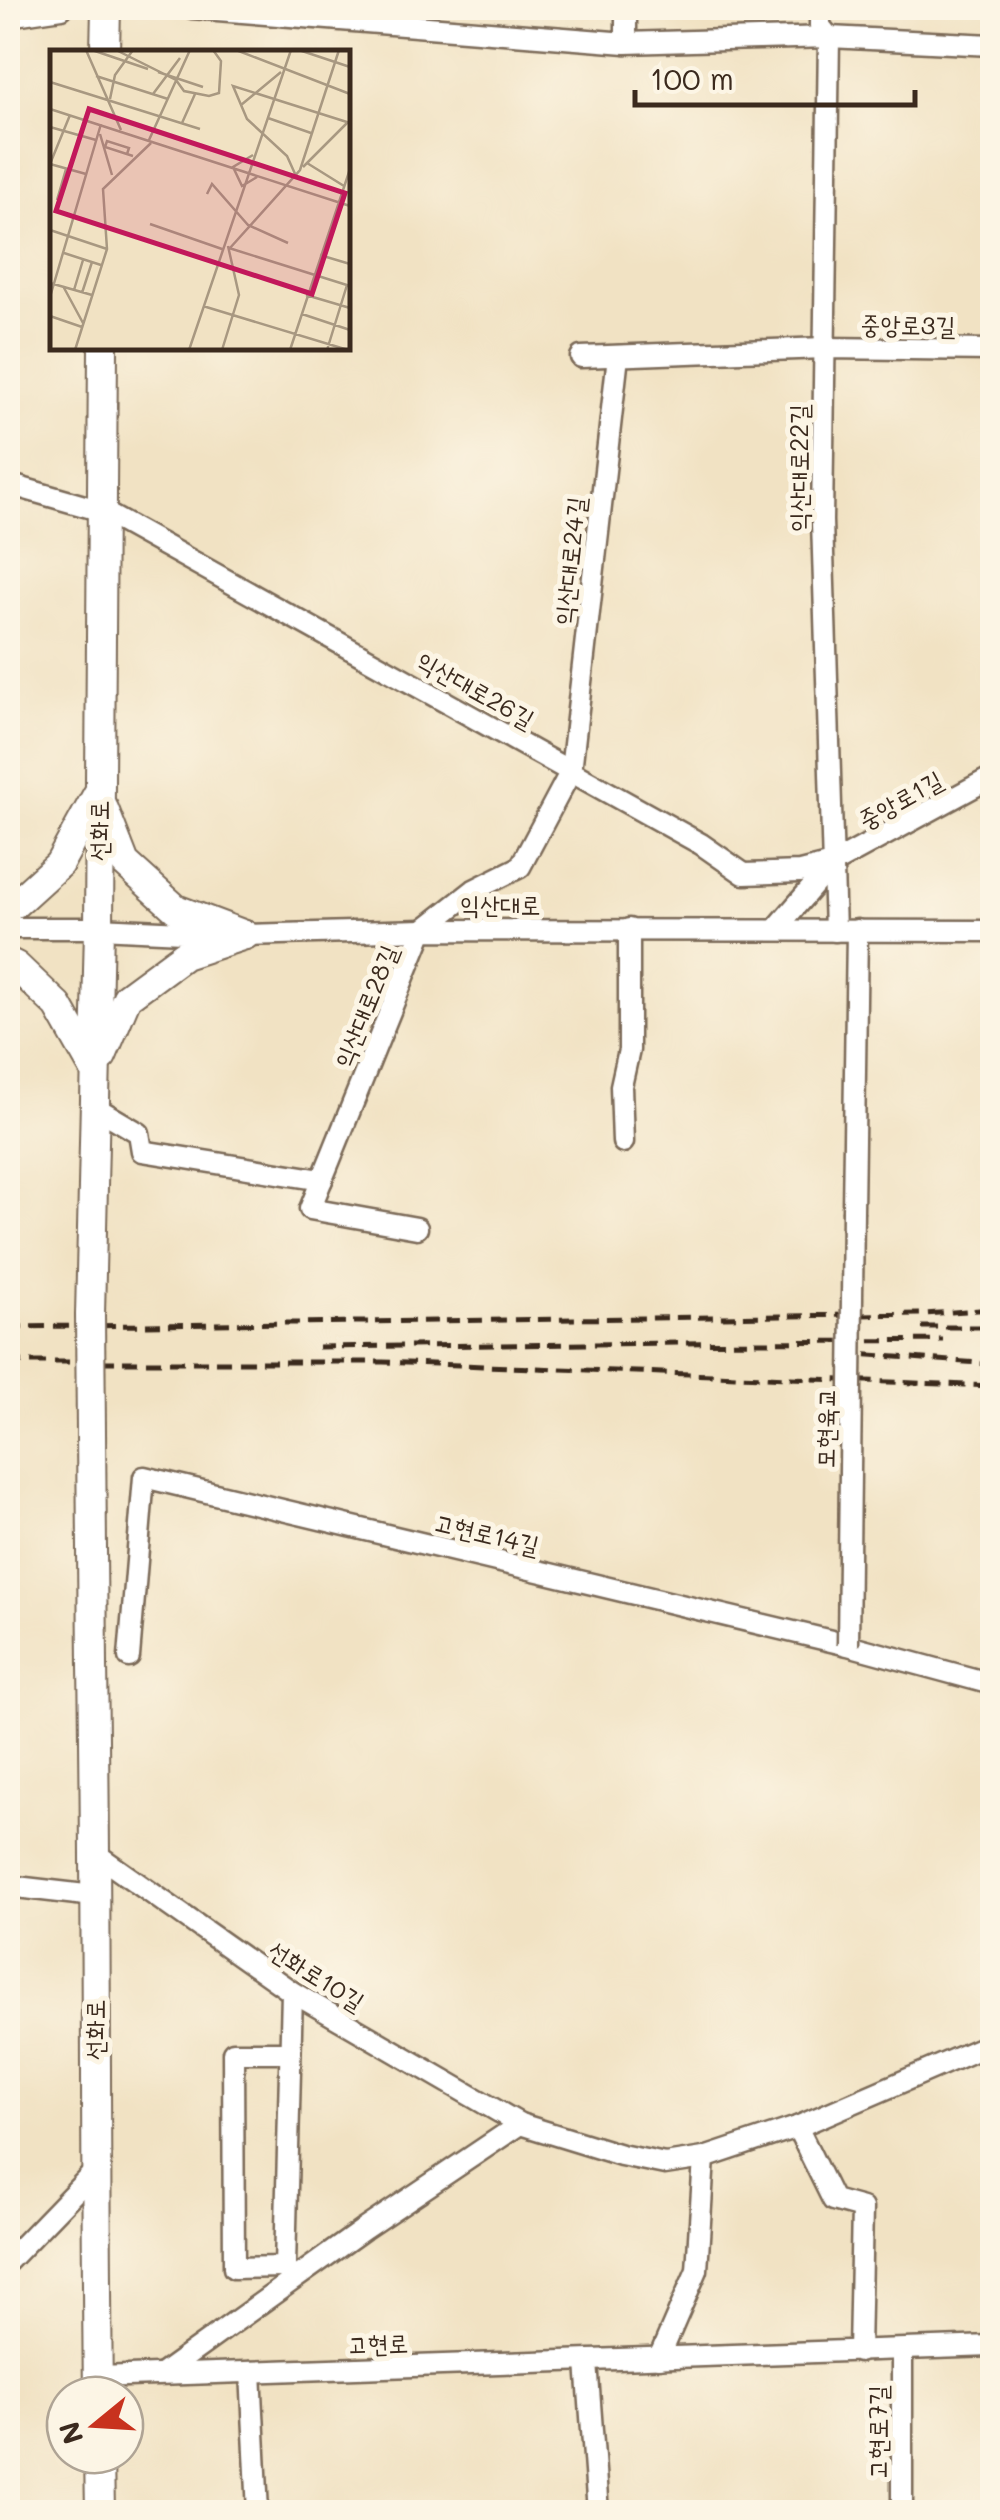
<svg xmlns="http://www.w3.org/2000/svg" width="1000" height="2520" font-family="Mali,'Poor Story',sans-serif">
<rect width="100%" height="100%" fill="#fcf5e5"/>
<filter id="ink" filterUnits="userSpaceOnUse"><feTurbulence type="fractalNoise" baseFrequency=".01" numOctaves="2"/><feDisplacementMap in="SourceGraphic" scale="20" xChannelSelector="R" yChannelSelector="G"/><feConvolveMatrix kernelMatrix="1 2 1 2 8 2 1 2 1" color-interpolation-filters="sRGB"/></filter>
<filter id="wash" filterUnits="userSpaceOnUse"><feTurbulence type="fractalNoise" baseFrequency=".0048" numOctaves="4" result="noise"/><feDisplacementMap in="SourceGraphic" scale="40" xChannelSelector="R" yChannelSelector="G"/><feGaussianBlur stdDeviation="2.25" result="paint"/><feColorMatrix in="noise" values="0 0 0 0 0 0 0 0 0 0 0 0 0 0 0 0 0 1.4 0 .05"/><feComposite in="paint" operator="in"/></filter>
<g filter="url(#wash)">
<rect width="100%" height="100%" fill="#f1e2c3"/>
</g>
<g filter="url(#ink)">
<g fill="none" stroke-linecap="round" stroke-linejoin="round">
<g stroke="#7b6a58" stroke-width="25">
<g id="minor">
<path d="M192 8 626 43 829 37 992 45"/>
<path d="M820 8V26L829 37 822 521 835 931"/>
<path d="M8 16 62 8"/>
<path d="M626 43V8"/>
<path d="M581 357 824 348 992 350"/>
<path d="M8 484 102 511 701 844 744 874 800 872 832 864 992 777"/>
<path d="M8 928H99L245 935 423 930 992 931"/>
<path d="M775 930 832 864"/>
<path d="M95 1107 139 1133 142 1151 322 1180"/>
<path d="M623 1142 621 1086 629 1050V929"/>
<path d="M853 1211 857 930"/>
<path d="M417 1228 310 1209 423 930 474 890 520 867 571 771 618 356"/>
<path d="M129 1657 144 1477 848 1645 992 1684"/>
<path d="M96 1854 292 1992 520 2124 621 2155 665 2164 704 2158 797 2127 992 2043"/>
<path d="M8 1886 94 1896"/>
<path d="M290 2052H233L234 2268 285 2267 292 1992"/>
<path d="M797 2127 833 2200 862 2208 859 2352"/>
<path d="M8 2261 94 2172"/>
<path d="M659 2358 697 2270 704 2158"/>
<path d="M587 2362 598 2512"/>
<path d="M251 2372 258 2512"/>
<path d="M162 2374 364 2229 520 2124"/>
<path d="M98 2377 992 2346"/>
<path d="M902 2512V2351"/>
</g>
</g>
<g stroke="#7b6a58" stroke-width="32">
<g id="major">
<path d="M105 52 106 8"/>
<path d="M104 809 125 863 176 909 245 935"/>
<path d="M8 906 16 903 59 864 97 795"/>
<path d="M8 962 16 966 58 1006 95 1071"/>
<path d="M102 1056 127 997 184 955 245 935"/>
<path d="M90 1315 99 928 103 348"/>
<path d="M93 1665C97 1908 95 2152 98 2395"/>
<path d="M99 2455 100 2512"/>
</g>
</g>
<use href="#minor" stroke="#fff" stroke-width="20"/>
<use href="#major" stroke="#fff" stroke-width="28"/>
<g stroke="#3b2a1e" stroke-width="5" stroke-dasharray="15 8" stroke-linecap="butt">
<path d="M8 1327 926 1314 992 1309"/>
<path d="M922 1327H992"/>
<path d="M318 1347 943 1340"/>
<path d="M843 1353 992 1364"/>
<path d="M8 1362H383L992 1386"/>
</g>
<g stroke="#7b6a58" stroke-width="25" stroke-linecap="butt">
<path id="minor-bridge" d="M848 1645 853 1211"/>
</g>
<g stroke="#7b6a58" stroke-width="32" stroke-linecap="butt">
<path id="major-bridge" d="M90 1315 93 1665"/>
</g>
<use href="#minor-bridge" stroke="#fff" stroke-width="20"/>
<use href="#major-bridge" stroke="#fff" stroke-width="28"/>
</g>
</g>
<g text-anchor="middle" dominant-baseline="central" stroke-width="10" stroke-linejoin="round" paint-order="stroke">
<g font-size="25" fill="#3b2a1e" stroke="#fcf5e5">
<text transform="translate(908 324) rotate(1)">중앙로3길</text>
<text transform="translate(798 468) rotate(-90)">익산대로22길</text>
<text transform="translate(569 561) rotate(-84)">익산대로24길</text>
<text transform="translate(476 689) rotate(29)">익산대로26길</text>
<text transform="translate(900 799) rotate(-29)">중앙로1길</text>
<text transform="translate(98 831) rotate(-90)">선화로</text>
<text x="500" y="904">익산대로</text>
<text transform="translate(365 1006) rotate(-68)">익산대로28길</text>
<text transform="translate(825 1428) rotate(-89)">모현육교</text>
<text transform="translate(487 1533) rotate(13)">고현로14길</text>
<text transform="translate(317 1975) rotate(32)">선화로10길</text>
<text transform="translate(94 2030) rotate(-90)">선화로</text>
<text transform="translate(378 2343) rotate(-2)">고현로</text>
<text transform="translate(877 2432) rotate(-90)">고현로7길</text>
</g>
</g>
<g transform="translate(50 50)">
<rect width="300" height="300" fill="#f1e2c3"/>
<path fill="none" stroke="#a89881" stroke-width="2.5" d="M36 0 71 80M42 0 98 19M66 0 126 30 134 41 159 46 169 43 171 11 163 0M186 0 300 44M249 0 300 17M108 22 153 37M46 26 118 49M0 32 150 79M103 44 130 8M60 49 65 25 83 0M191 55 231 22M0 59 300 156M218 68 261 83M132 73 145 44M0 77 46 90M50 84 62 125M99 90 140 0M77 104 79 98 57 91 55 97 83 106M203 105 183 117 192 136 207 127M257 113 294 136M0 114 20 65M0 114 36 124M253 117 298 72M246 126 237 106 197 69 183 36 300 73M157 144 162 134 198 175 238 193M7 150 16 119M100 174 172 199M0 180 57 199M179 198 300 236M180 198 250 120 289 0M14 203 51 215M270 205 300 214M0 233 42 245M13 236 33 273M24 240 33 210M32 243 42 212M256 245 300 258M0 247 51 74M153 256 298 300M252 264 300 280M0 266 32 277M25 300 57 199 53 139 101 93M139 300 241 0M172 300 189 245 178 196M240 300 300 119M277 300 297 235"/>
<path fill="#c2185b" fill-opacity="0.15" stroke="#c2185b" stroke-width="5" d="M39 59 295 143 262 244 6 161Z"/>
<rect width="300" height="300" fill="none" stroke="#3b2a1e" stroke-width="5"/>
</g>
<rect width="1000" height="2520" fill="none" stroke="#fcf5e5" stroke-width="40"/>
<g transform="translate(95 2425) rotate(252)"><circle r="48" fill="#fcf5e5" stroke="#afa495" stroke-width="2.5"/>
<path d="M0-8L18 38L0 25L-18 38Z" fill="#c8321e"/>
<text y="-15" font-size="28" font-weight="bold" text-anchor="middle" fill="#3b2a1e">N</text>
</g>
<path d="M635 90v15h280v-15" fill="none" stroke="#3b2a1e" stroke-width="5"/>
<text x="650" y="90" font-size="30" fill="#3b2a1e" stroke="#fcf5e5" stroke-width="8" paint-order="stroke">100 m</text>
</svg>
